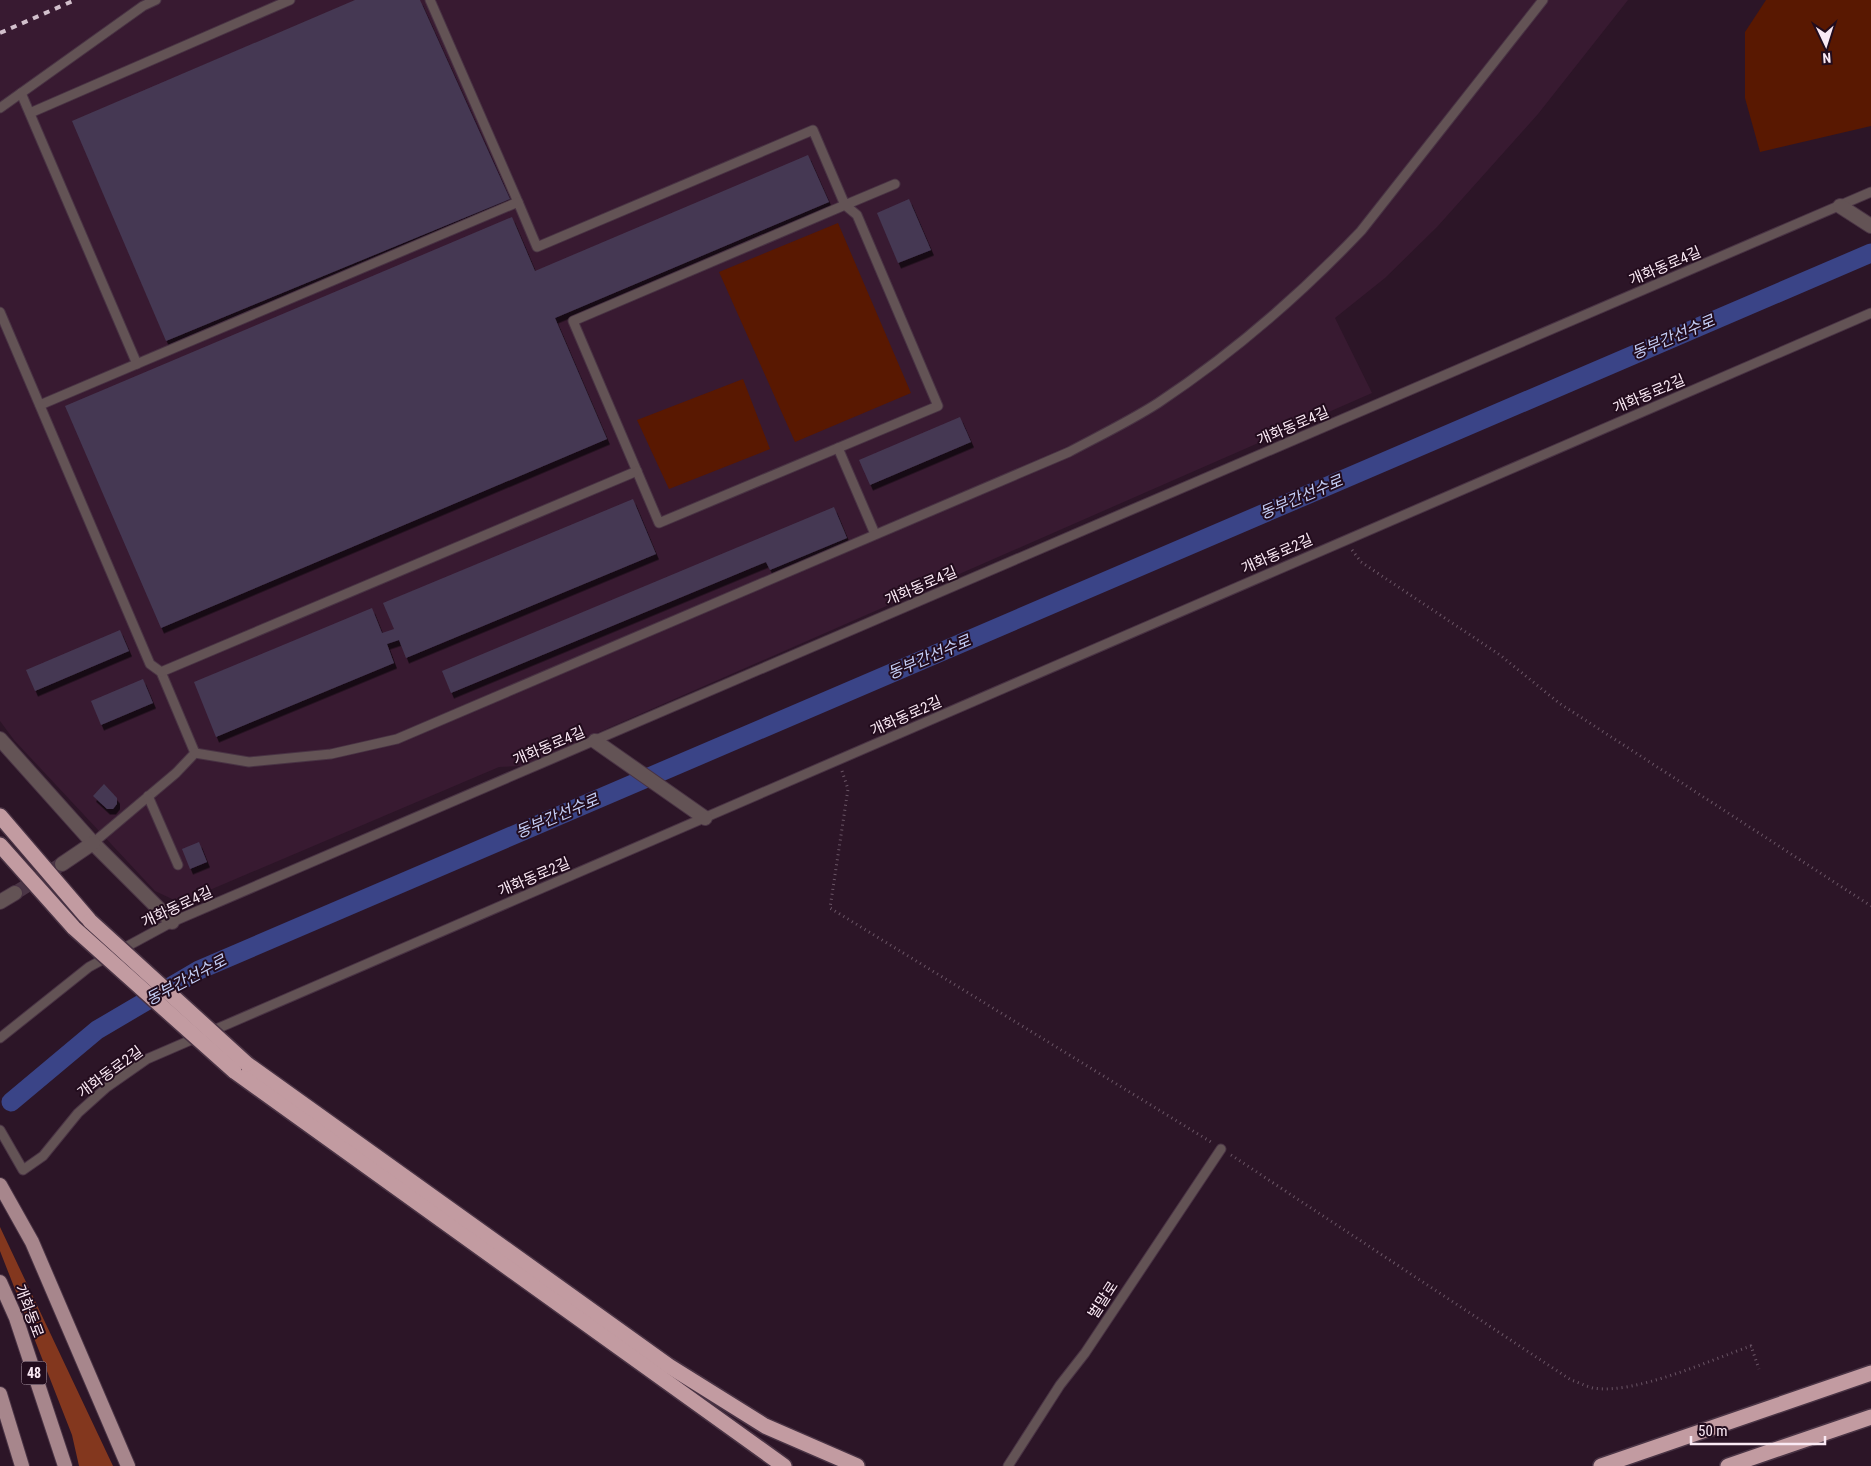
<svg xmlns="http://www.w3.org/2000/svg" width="1871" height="1466" font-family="'Roboto Condensed','Noto Sans KR',sans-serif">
<defs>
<filter id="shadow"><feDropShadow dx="3" dy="5.5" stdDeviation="0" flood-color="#0009"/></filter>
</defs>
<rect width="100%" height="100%" fill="#2c1527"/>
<path fill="#381a31" d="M0 0H1628L1538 114 1437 227 1385 278 1335 318 1372 393 522 766 499 767 184 901 172 899 155 891 14 740 0 721Z"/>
<g fill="#591801">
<path d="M1766 0H1871V126L1760 152 1745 98V32Z"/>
<path d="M838 223 911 393 795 442 719 272Z"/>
<path d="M743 379 770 449 669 489 637 420Z"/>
</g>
<path fill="#83371e" d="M0 1227 113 1466H79L72 1435 0 1251Z"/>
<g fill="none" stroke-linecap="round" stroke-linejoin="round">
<path stroke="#3a4487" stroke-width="19" d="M11 1102 97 1030 199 970 1871 253"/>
</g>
<g fill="#453853" filter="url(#shadow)">
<path d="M355 0H420L510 199 166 341 72 121Z"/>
<path d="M808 155 829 202 555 318 607 439 161 628 65 406 512 217 535 271Z"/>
<path d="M909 199 931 250 898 263 877 213Z"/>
<path d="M960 417 971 442 870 485 859 460Z"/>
<path d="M633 499 656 554 406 658 399 640 387 644 394 663 216 737 194 682 372 608 382 633 394 629 383 603Z"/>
<path d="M834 507 847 538 770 570 766 562 451 693 442 671Z"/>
<path d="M120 630 129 651 35 691 26 670Z"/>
<path d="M143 679 153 703 101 725 91 701Z"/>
<path d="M104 784 117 798V804L113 809H107L93 796Z"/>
<path d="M199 842 207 862 190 869 182 849Z"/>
</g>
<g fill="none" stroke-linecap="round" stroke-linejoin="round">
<path stroke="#4b3546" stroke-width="14" stroke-dasharray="14 7" stroke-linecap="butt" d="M15 893 62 864"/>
<g stroke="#493344" stroke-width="11">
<g id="service">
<path d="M430 0 518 202"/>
<path d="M21 93 137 364"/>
<path d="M0 108 143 6 156 0"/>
<path d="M30 113 290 0"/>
<path d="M0 312 150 664 161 672 195 753 176 773 93 843"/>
<path d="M40 405 518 202 537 247 813 130 845 205 573 321 659 523 938 406 857 215 845 205 895 184"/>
<path d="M838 448 875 534"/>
<path d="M161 672 637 471"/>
<path d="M195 753 249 762 331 754 397 739 1069 452C1099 436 1130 421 1158 403 1232 354 1300 295 1361 231L1543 0"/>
<path d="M148 796 178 865"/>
<path d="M0 1038 89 967 172 922 1871 192"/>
<path d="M0 1130 23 1170 43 1156 78 1113 107 1087 147 1059 1871 313"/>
<path d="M1008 1466 1060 1385 1085 1353 1221 1149"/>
</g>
</g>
<g stroke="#493344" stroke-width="16">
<g id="minor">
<path d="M1840 206 1871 226"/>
<path d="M0 739 93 843 172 922"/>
<path d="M595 741 705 818"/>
<path d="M62 864 93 843"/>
<path d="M0 902 15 893"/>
</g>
</g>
<g stroke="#493344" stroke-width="16">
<g id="primary">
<path d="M0 1185 32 1242 128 1466"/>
<path d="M0 1282 16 1318 65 1466"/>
<path d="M0 1394 22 1466"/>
</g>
</g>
<g stroke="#493344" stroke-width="18">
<g id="motorway">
<path d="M0 816 90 921"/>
<path d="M0 845 74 928"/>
<path d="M247 1064 669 1366 765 1426 857 1466"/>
<path d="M234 1071 784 1466"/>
<path d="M1601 1466 1871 1373"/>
<path d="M1728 1466 1871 1417"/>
</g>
</g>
<g stroke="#6a5565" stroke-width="3" stroke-dasharray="1 4" stroke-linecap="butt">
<path d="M1352 550 1361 562 1500 655 1559 703 1871 906"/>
<path d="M842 771 848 789 830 908 1211 1142"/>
<path d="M1231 1155 1571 1380C1578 1382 1585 1386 1593 1388 1635 1395 1710 1360 1751 1346L1759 1369"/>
</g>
<use href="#service" stroke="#635355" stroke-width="9"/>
<use href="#minor" stroke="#635355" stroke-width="14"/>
<use href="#primary" stroke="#a7868c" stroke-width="14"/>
<use href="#motorway" stroke="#c29ba1" stroke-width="15"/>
<path stroke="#d2c0cc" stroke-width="4" stroke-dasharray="6 6" stroke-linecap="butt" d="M0 33 75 0"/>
<g stroke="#493344" stroke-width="18" stroke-linecap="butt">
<g id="motorway-bridge">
<path d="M90 921 247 1064"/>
<path d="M74 928 234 1071"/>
</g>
</g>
<use href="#motorway-bridge" stroke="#c29ba1" stroke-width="15"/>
</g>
<g text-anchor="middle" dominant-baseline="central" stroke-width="4" stroke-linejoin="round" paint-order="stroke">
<rect fill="#220c1d" stroke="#b9a7b4" stroke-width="1" x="21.5" y="1361.5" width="25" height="23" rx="4"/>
<g font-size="14" font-weight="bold" fill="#fae9f4">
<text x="34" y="1373">48</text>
</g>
<g font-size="15" fill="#fae9f4" stroke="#220c1d">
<text transform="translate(1665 266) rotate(-23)">개화동로4길</text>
<text transform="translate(1649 394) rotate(-23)">개화동로2길</text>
<text transform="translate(1293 426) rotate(-23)">개화동로4길</text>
<text transform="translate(1277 554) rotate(-24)">개화동로2길</text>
<text transform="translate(921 586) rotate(-23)">개화동로4길</text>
<text transform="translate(906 716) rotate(-24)">개화동로2길</text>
<text transform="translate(549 746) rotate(-23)">개화동로4길</text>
<text transform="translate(534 877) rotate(-23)">개화동로2길</text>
<text transform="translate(177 907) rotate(-25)">개화동로4길</text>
<text transform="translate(110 1072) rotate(-36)">개화동로2길</text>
<text transform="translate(1103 1300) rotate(-57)">벌말로</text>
<text transform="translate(29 1311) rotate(69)">개화동로</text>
</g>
<g font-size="16" font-style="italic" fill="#c5cff7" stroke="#220c1d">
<text transform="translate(1673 337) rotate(-23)">동부간선수로</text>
<text transform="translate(1301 497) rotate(-23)">동부간선수로</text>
<text transform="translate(929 657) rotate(-23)">동부간선수로</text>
<text transform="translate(557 816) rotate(-23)">동부간선수로</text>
<text transform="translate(186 980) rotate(-28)">동부간선수로</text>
</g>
</g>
<g transform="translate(1826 45) rotate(176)" stroke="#220c1d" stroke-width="4" paint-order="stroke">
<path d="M0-4L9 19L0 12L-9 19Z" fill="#fae9f4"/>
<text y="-8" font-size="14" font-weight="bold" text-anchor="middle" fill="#fae9f4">N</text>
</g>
<path d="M1691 1436v8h134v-8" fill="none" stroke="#fae9f4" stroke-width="2.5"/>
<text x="1698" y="1436" font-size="15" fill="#fae9f4" stroke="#220c1d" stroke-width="4" paint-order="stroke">50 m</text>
</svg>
